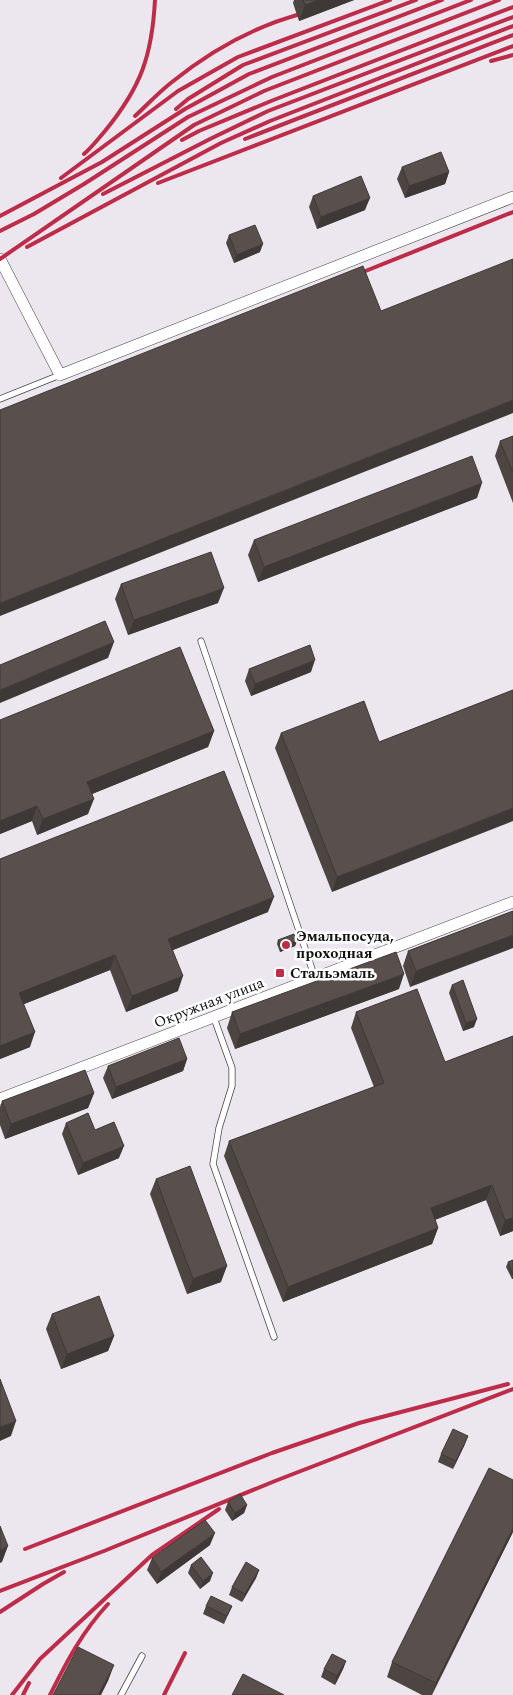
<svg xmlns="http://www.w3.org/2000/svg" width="513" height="1695" font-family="Spectral,serif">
<rect width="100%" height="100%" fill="#fffbf5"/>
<rect fill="#ece6ee" x="0" y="0" width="513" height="1695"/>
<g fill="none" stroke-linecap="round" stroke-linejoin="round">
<g stroke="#444" stroke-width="7">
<g id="lane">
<path d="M0 399 60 375"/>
<path d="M201 641 315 978"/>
<path d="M214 1018 232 1068V1086L219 1128 213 1164 274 1337"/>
<path d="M121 1695 142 1656"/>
</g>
</g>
<g stroke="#444" stroke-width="12">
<g id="street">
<path d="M0 259 60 375 513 197"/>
<path d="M0 1099 513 902"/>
</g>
</g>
<use href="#lane" stroke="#fff" stroke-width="5.5"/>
<use href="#street" stroke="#fff" stroke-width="11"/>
<g stroke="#bd2c49" stroke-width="4">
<path d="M491 61 513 55"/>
<path d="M176 109 188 99 243 65 416 0"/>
<path d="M135 116C147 105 159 92 172 82 209 52 251 28 297 15"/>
<path d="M245 139 513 35"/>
<path d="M182 140 199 131 271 101 513 7"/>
<path d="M84 154C92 147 98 139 105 131 141 87 152 56 155 0"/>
<path d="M61 178 178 91 238 57 390 0"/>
<path d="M158 183 513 46"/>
<path d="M103 194 210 139 268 111 513 17"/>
<path d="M0 216 102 162 185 109 249 74 442 0"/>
<path d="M0 231 34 214 84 184 188 117 272 77 471 0"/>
<path d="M27 247 221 143 270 121 513 26"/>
<path d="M0 259 194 125 264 91 499 0"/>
<path d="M353 276 513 212"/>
<path d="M25 1549 272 1453 359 1423 508 1384"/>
<path d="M0 1591 104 1551 275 1481 513 1389"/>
<path d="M0 1612 43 1584 64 1572"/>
<path d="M12 1695 40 1659 152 1555 219 1509"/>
<path d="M23 1695 29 1683"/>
<path d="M50 1695C67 1661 82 1632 108 1604"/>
<path d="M164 1695 185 1653"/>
</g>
</g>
<g fill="#4d4542">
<path d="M294 0H354L299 21 293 3Z"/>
<path d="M402 167 449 172 445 184 405 198 397 179Z"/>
<path d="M313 196 365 210 317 229 309 207Z"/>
<path d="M229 235 260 252 234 263 226 243Z"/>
<path d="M513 436V503L495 456 500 441Z"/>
<path d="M477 498 258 582 248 555 254 540Z"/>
<path d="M121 584 218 603 128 635 115 599Z"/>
<path d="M249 669 311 672 251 696 245 681Z"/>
<path d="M513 690 332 892 275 748 281 733 379 742Z"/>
<path d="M0 720 214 731 208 747 92 794 88 814 37 835 32 821 0 834Z"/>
<path d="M0 859 268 912 173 950 178 991 126 1012 110 970 24 1004 30 1047 0 1059Z"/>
<path d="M513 911 410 987 403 966 408 951Z"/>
<path d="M278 940 297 941 295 946 280 952 277 944Z"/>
<path d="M452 985 474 1027 463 1031 449 993Z"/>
<path d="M399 989 235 1049 227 1028 232 1012Z"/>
<path d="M356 1012 445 1062 513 1036V1231L500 1236 486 1200 435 1220 438 1228 432 1244 283 1302 224 1156 229 1141 374 1087 351 1028Z"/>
<path d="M187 1059 183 1071 112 1099 103 1078 108 1066Z"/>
<path d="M94 1093 88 1108 5 1139 0 1125V1107L2 1101Z"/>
<path d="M66 1123 95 1130 119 1158 78 1175 62 1134Z"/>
<path d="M156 1179 221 1282 187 1294 150 1194Z"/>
<path d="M513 1260V1279H512L506 1267 508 1262Z"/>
<path d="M52 1314 114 1336 108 1351 61 1369 46 1329Z"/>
<path d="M465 1444 453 1469 438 1462 441 1454Z"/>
<path d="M228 1502 247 1505 244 1513 232 1521 225 1510Z"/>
<path d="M513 1532 432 1695H422L387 1677 392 1662Z"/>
<path d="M210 1545 157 1584 147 1570 152 1558Z"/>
<path d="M191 1565 210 1581 200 1589 188 1573Z"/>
<path d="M259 1570 256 1578 242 1602 229 1595 232 1587Z"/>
<path d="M206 1606H232L224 1624 203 1614Z"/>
<path d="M346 1661 343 1669 335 1685 321 1677 324 1669Z"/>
</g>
<g fill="#3e3836">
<path d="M319 0H354L299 21 305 5Z"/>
<path d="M449 172 445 184 405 198 409 186Z"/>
<path d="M370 198 365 210 317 229 321 217Z"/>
<path d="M263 244 260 252 234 263 237 255Z"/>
<path d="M513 400V413L0 616V603Z"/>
<path d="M482 483 477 498 258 582 264 567Z"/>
<path d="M224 588 218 603 128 635 134 620Z"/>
<path d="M114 642 108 658 0 703V690Z"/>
<path d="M315 660 311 672 251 696 255 684Z"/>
<path d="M214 731 208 747 82 798 87 782Z"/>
<path d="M94 799 88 814 37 835 43 819Z"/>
<path d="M37 806 32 821 0 834V821Z"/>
<path d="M513 808V821L332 892 337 877Z"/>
<path d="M274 897 268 912 163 954 168 939Z"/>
<path d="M513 935V948L410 987 416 971Z"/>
<path d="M297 941 295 946 280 952 281 948Z"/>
<path d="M115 955 110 970 14 1008 19 993Z"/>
<path d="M404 974 399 989 235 1049 240 1034Z"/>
<path d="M183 976 178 991 126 1012 132 996Z"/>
<path d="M477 1019 474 1027 463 1031 466 1023Z"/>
<path d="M35 1032 30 1047 0 1059V1046Z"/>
<path d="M187 1059 183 1071 112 1099 116 1087Z"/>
<path d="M94 1093 88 1108 5 1139 11 1124Z"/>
<path d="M124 1146 119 1158 78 1175 83 1163Z"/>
<path d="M492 1185 486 1200 426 1223 431 1208Z"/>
<path d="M513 1218V1231L500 1236 505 1220Z"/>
<path d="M438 1228 432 1244 283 1302 288 1287Z"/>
<path d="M227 1266 221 1282 187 1294 193 1279Z"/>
<path d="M114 1336 108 1351 61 1369 67 1354Z"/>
<path d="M16 1421 11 1436 0 1441V1427Z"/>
<path d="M468 1436 465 1444 453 1469 456 1461Z"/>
<path d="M247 1505 244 1513 232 1521 235 1513Z"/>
<path d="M513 1528V1532L431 1695 436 1683Z"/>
<path d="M215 1533 210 1545 157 1584 161 1572Z"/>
<path d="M8 1546 2 1562 0 1563V1550Z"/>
<path d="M259 1570 256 1578 242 1602 245 1594Z"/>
<path d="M213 1573 210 1581 200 1589 203 1581Z"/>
<path d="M346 1661 343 1669 335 1685 337 1676Z"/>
<path d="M114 1665 108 1681 101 1695H98Z"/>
</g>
<g fill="#59504d" stroke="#3e3836">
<path d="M303 0H319L305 5Z"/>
<path d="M441 152 449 172 409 186 402 167Z"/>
<path d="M361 176 370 198 321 217 313 196Z"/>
<path d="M255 225 263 244 237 255 229 235Z"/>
<path d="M513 259V400L0 603V410L363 266 381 311Z"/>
<path d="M513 436V473L500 441Z"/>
<path d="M472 456 482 483 264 567 254 540Z"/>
<path d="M211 552 224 588 134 620 121 584Z"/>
<path d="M105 621 114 642 0 690V665Z"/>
<path d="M310 645 315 660 255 684 249 669Z"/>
<path d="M180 647 214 731 87 782 94 799 43 819 37 806 0 821V720Z"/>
<path d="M513 690V808L337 877 281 733 364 701 379 742Z"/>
<path d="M224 771 274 897 168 939 183 976 132 996 115 955 19 993 35 1032 0 1046V859Z"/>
<path d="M513 911V935L416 971 408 951Z"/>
<path d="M294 934 297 941 281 948 278 940Z"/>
<path d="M396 952 404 974 240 1034 232 1012Z"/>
<path d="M463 980 477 1019 466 1023 452 985Z"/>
<path d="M417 989 445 1062 513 1036V1218L505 1220 492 1185 431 1208 438 1228 288 1287 229 1141 384 1083 356 1012Z"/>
<path d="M179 1038 187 1059 116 1087 108 1066Z"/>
<path d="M85 1070 94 1093 11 1124 2 1101Z"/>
<path d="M88 1113 95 1130 114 1122 124 1146 83 1163 66 1123Z"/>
<path d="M190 1166 227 1266 193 1279 156 1179Z"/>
<path d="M513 1260V1275L508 1262Z"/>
<path d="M99 1296 114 1336 67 1354 52 1314Z"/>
<path d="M0 1379 16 1421 0 1427Z"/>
<path d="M453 1429 468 1436 456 1461 441 1454Z"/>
<path d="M489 1468 513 1480V1528L436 1683 392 1662Z"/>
<path d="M240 1494 247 1505 235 1513 228 1502Z"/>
<path d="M205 1520 215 1533 161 1572 152 1558Z"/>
<path d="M0 1526 8 1546 0 1550Z"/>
<path d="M201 1557 213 1573 203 1581 191 1565Z"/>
<path d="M246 1562 259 1570 245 1594 232 1587Z"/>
<path d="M211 1596 232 1606 227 1616 206 1606Z"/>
<path d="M78 1647 114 1665 98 1695H53Z"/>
<path d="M332 1654 346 1661 337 1676 324 1669Z"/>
<path d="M243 1674 284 1695H232Z"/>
</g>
<g fill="#bd2c49" stroke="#fff" stroke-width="2">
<circle cx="286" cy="945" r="5"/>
<rect x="275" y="968" width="10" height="10" rx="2.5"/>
</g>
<g text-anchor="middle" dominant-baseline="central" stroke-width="5" stroke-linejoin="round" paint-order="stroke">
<g font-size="15" font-weight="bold" fill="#111" stroke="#fff" text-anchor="start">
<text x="296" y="936">Эмальпосуда,<tspan x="296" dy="17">проходная</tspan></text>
<text x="290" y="973">Стальэмаль</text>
</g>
<g font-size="15" fill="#111" stroke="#fff">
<text transform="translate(209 1003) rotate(-21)">Окружная улица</text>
</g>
</g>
</svg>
